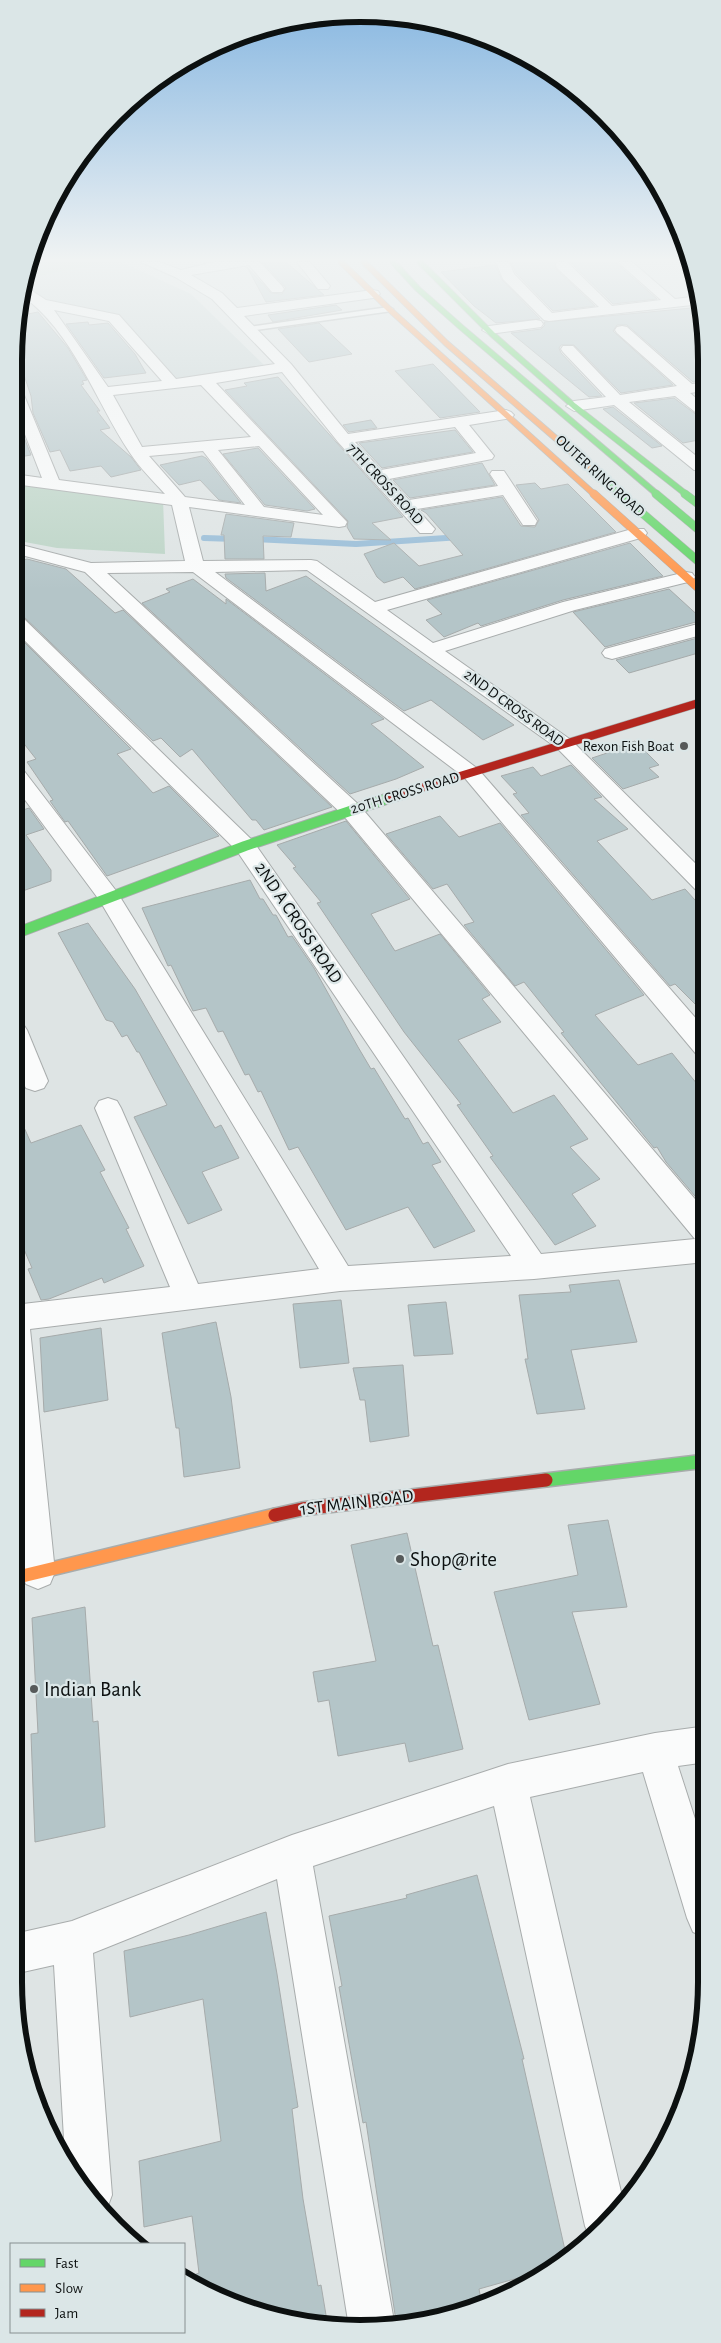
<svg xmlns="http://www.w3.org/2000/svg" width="721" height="2343" font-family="'Alegreya Sans',sans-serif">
<rect width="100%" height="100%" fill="#dee4e4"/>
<path fill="#c8d5d5" d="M109 262H121L191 294 266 367 177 379 120 317 45 302 23 284 25 279Z"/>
<g fill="#bcd4c6">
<path d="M30 262H109L25 279Z"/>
<path d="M14 484 163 499 165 554 57 548 14 540Z"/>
</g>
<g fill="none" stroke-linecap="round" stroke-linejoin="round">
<g stroke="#97bcd7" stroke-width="6">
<path d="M204 538 236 539"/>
<path d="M252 539 356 544 461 537"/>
</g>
</g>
<g fill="#b4c5c8" stroke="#a6abab">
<path d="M263 262H286L324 295 266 302 247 267 271 293 282 294 286 288Z"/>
<path d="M515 262H555L556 269 595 306 553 311 516 273 511 263Z"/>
<path d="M570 262H615L657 299 613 304Z"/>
<path d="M495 265 502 280 540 319 496 323 474 306 441 272Z"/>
<path d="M336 305 342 310 273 322 268 315Z"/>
<path d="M702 307 704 315V381L693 382 627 325H617L613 331 673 385 621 393 574 345H561L559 348 561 353 602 396 589 397 511 333 541 329 545 325 544 322Z"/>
<path d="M38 312 68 348 87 380 82 381 84 384 81 385 100 411H97L110 428 100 430 131 457 141 470 111 477 101 466 70 471 60 450 50 452 33 413 31 396 22 369 14 356 18 316Z"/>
<path d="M88 322 89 325 108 323 135 354 146 373 104 378 66 324Z"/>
<path d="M319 323 352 354 309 362 278 329Z"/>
<path d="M433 364 480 412 440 418 395 371Z"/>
<path d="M278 377 403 517 372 523 391 540 354 539 347 527 348 521 225 390 247 386 244 383Z"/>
<path d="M674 398 698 416 704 418V439L683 443 634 403Z"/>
<path d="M613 407 662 446 652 448 603 409Z"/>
<path d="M371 420 377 428 349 432 343 425Z"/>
<path d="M20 427 31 455 14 458V428Z"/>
<path d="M455 430 473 452 382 468 359 443Z"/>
<path d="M258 448 315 509 307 511 265 505 223 454Z"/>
<path d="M202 456 206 458 241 503 219 500 200 480 179 485 160 465Z"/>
<path d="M482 463 495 485 410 498 393 480Z"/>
<path d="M535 483 541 489 568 484 616 532 415 589 403 577 384 583 377 577 364 554 394 543 419 566 463 555 426 513 421 510 502 497 521 526 535 527 539 520 516 485Z"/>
<path d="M226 514 294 523 291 537 263 536 264 559H225L224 535H221Z"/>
<path d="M630 543 663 576 563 600 481 626 478 623 444 637 426 620 442 614 427 600Z"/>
<path d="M27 559 66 569 115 613 123 610 332 807 264 830 256 820H252L192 749 180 757 161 738 153 741 22 615 14 613V563Z"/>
<path d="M265 573 266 591 306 576 514 725 483 740 431 700 404 711 226 578 225 574Z"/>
<path d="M193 579 226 604V599L384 719 371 724 424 767 396 779 350 794 142 603 170 592 166 589Z"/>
<path d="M669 589 703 620 605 647 573 612Z"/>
<path d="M14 632 131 749 117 754 153 793 169 786 219 836 107 876 68 821 65 822 50 801 53 800 27 762 36 759 14 731Z"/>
<path d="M705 636V651L629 673 616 660Z"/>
<path d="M635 741 659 765 649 768 659 777 623 789 592 758 610 752 608 750Z"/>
<path d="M571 765 602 797 594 799 628 829 597 841 652 900 685 889 705 911 706 1015 675 984 670 986 521 815 529 813 513 794 517 793 501 776 533 767 541 776Z"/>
<path d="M29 808 44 829 26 835 51 870V881L14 894V813Z"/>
<path d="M440 816 459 837 500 823 644 995 595 1015 638 1065 672 1053 706 1095V1209L666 1162 657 1147 654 1148 600 1082 561 1033 564 1032 524 982 515 986 464 925 474 922 447 884 433 889 386 834Z"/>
<path d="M346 821 410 899 371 914 395 951 440 934 490 995 482 999 501 1022 458 1040 513 1113 554 1095 588 1139 570 1147 600 1179 572 1194 596 1226 555 1245 490 1157 493 1156 457 1105 461 1104 404 1032 317 903 321 902 293 868 296 867 277 845Z"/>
<path d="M250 880 260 899H263L273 915H276L288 937 292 936 314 968 358 1047 371 1069 374 1068 405 1119 408 1118 423 1144 428 1142 441 1162 432 1165 475 1231 434 1248 408 1207 346 1230 298 1147 289 1150 261 1091 258 1092 249 1074 245 1075 223 1031 218 1032 206 1008 193 1011 171 965 168 966 142 908Z"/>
<path d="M88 923 135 989 215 1128 221 1125 239 1158 202 1172 222 1210 188 1224 134 1117 167 1105 139 1052H137L127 1035 122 1037 113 1022 106 1020 58 933Z"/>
<path d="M14 1105 31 1143 81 1125 105 1170 100 1172 129 1228 126 1229 144 1266 104 1283 102 1278 49 1299 41 1300 28 1269 32 1268 14 1226Z"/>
<path d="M619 1280 637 1342 571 1350 585 1409 537 1414 525 1359H528L519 1295 571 1292 569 1285Z"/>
<path d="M341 1300 349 1363 300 1368 293 1304Z"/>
<path d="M446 1302 453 1354 414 1356 408 1305Z"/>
<path d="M216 1322 231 1397 240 1468 184 1477 179 1428H176L162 1333Z"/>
<path d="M101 1328 108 1400 44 1412 40 1338Z"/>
<path d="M403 1365 409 1436 370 1442 365 1400H360L353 1368Z"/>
<path d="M608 1520 627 1607 572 1612 600 1704 529 1720 494 1592 578 1575 568 1525Z"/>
<path d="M407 1533 433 1646 438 1645 463 1749 409 1762 405 1743 338 1756 329 1700 318 1702 313 1672 376 1661 351 1545Z"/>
<path d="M85 1607 93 1722 98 1721 105 1827 35 1842 31 1734 38 1733 32 1618Z"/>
<path d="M477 1875 524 2059H522L567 2259 557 2267 479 2289 481 2300 396 2321 366 2122 363 2123 339 1987 342 1986 329 1916 407 1898 406 1895Z"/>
<path d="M266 1912 277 1974 298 2107 292 2109 303 2199 318 2286 321 2285 328 2327 316 2326 207 2293 184 2279 199 2273 192 2216 144 2227 139 2161 221 2141 203 1999 130 2017 124 1951 189 1935Z"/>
</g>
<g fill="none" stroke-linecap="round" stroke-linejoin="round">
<g stroke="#a8acac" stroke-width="3">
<path id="lane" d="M389 307 393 309 392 311 249 331 245 329 249 327Z"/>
</g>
<g stroke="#a8acac" stroke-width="2">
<g id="street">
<path d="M141 262H160L181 270 214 262H260L282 286 284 289 282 292H272L249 265 191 275 222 293 237 308 373 290 378 291 380 294 373 298 244 316 291 364 348 434 506 410 511 412 514 415 511 418 469 425 494 456 492 459 389 479 409 500 498 486 490 474 492 471H504L537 521 535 525H523L503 495 417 509 435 529 432 533H420L338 442 282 372 216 383 347 522 345 526 339 527 189 507 203 561 311 560 317 561 375 602 632 529H644L647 533 644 537 387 610 433 643 563 602 686 572 692 573 695 577 692 581 575 610 445 651 571 740 705 873V893L697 891 557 748 307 570 215 572 478 769 706 1030V1057L697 1055 464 777 193 572 107 573 359 805 706 1212V1262L534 1279 340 1291 30 1329 55 1572 50 1584 38 1589 26 1584 21 1572 14 1488V1305L170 1287 95 1108 99 1101 108 1098 117 1101 121 1108 198 1284 319 1269 100 901 14 785V765L21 767 117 892 348 1266 511 1256 237 851 14 630V615L21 616 253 841 541 1254 695 1239 343 815 85 572 14 553V543L91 563 185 561 172 505 14 484V474L42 478 14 406V384L21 388 59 480 165 494C153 481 140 468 130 453 95 401 74 332 20 294L23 285 46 300 119 315 176 379 275 364 212 299 175 277ZM54 310 109 321 162 381 108 387ZM201 385 251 437 142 447 113 395ZM455 427 476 453 381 470 355 442ZM259 446 323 515 264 507 218 450ZM203 451 245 505 185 497 149 456Z"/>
<path d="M297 262H310L330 286 328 289H318Z"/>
<path d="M496 262H509L514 274 552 313 599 307 557 268 556 265 557 262H567L612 306 661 300 618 262H632L675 299 699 296 701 304 549 321 544 320 503 279Z"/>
<path d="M536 320 541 321 543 324 541 327 489 334 482 330 489 326Z"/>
<path d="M622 326 627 327 692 384 704 383V391L690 393 704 405V416L699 415 675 396 629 402 705 463V471L694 470 614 405 574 411 566 406 574 401 606 397 563 352 561 349 563 346H573L620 395 677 386 617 333 615 330 617 327Z"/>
<path d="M705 622V634L612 659 605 657 602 653 605 649Z"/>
<path d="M14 1021 23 1024 27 1030 48 1081 44 1088 35 1091 26 1088C13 1065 12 1046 14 1021Z"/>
<path d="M707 1726V1762L678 1766 707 1856V1938L693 1932 687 1918 643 1772 530 1797 624 2205 606 2227 591 2240 585 2226 494 1806 313 1866 395 2327 383 2329 349 2327 277 1879 93 1953 112 2195 106 2211H100L65 2156 54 1965 14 1974V1934L72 1921 292 1835 508 1764 655 1733Z"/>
</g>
</g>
<g stroke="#a8acac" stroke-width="7">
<g id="fast-far3">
<path d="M393 262 418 289 462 328 658 495"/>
<path d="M420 262 492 334 574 406 687 495"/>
<path d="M591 469 621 495"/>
</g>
</g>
<g stroke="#a8acac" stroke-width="9">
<g id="fast-far2">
<path d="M620 494 705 567"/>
<path d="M656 494 705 535"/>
<path d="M685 494 705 509"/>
</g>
</g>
<g stroke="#a8acac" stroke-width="12">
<path id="fast-far1" d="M14 934 245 846 389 798"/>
</g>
<g stroke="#a8acac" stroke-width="16">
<path id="fast" d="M546 1480 706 1461"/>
</g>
<g stroke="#a8acac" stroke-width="7">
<g id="slow-far2">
<path d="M341 262 389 309 595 495"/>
<path d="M364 262 446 343 591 469"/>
</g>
</g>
<g stroke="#a8acac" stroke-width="9">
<path id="slow-far1" d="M594 494 705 594"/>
</g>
<g stroke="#a8acac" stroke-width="16">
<path id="slow" d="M14 1578 275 1515"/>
</g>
<g stroke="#a8acac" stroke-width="9">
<path id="jam-far2" d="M398 795 705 701"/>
</g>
<g stroke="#a8acac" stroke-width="12">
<path id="jam-far1" d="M389 798 402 794"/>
</g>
<g stroke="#a8acac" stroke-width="16">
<path id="jam" d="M275 1515 302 1509 546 1480"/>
</g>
<g stroke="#c0c2c2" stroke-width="2" stroke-dasharray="2 2" stroke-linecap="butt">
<path d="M38 262C48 271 61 272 71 262"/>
<path d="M29 266 40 265"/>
</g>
<use href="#lane" fill="#fafbfb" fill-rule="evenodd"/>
<use href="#street" fill="#fafbfb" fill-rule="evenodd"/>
<use href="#fast-far3" stroke="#63d668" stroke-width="5.5"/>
<use href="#fast-far2" stroke="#63d668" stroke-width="8"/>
<use href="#fast-far1" stroke="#63d668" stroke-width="10"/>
<use href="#fast" stroke="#63d668" stroke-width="13"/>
<use href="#slow-far2" stroke="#ff974d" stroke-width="5.5"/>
<use href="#slow-far1" stroke="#ff974d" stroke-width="8"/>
<use href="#slow" stroke="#ff974d" stroke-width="13"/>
<use href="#jam-far2" stroke="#b3261e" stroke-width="8"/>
<use href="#jam-far1" stroke="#b3261e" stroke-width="10"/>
<use href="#jam" stroke="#b3261e" stroke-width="13"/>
</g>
<linearGradient id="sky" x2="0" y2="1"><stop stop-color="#87b7e1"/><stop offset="0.44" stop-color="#f0f3f3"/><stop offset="1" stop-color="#f0f3f3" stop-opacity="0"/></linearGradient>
<rect width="721" height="590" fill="url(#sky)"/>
<g fill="#565a5a" stroke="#dbe6e7" stroke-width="2">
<circle cx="684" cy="746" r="5"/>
<circle cx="400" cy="1559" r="5"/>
<circle cx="34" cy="1689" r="5"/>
</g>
<g text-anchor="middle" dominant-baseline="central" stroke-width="4.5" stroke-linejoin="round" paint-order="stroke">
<g font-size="15" fill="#0c1010" stroke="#dbe6e7">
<text transform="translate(600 476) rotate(42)">OUTER RING ROAD</text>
<text transform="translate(385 484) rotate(47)">7TH CROSS ROAD</text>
<text transform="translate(514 708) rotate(36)">2ND D CROSS ROAD</text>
<text transform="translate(405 793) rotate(-17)">20TH CROSS ROAD</text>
</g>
<g font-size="15" fill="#0c1010" stroke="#dbe6e7" text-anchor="end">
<text x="674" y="746">Rexon Fish Boat</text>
</g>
<g font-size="18" fill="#0c1010" stroke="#dbe6e7">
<text transform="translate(298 923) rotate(56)">2ND A CROSS ROAD</text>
<text transform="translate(357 1503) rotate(-7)">1ST MAIN ROAD</text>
</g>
<g font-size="21" fill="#0c1010" stroke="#dbe6e7" text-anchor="start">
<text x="410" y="1559">Shop@rite</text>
<text x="44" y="1689">Indian Bank</text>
</g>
</g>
<path d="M0 0H721V2343H0ZM360 22H360A338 338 0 0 1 698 360V1982A338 338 0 0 1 360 2320H360A338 338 0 0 1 22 1982V360A338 338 0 0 1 360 22Z" fill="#dbe6e7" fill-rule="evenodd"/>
<path fill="none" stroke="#0c1010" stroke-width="6" d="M360 22H360A338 338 0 0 1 698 360V1982A338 338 0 0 1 360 2320H360A338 338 0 0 1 22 1982V360A338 338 0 0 1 360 22Z"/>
<rect x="10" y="2243" width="175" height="90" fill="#dbe6e7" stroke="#889091"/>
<rect x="20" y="2259" width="25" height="8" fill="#63d668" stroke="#889091"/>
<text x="55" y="2268" font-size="15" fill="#0c1010">Fast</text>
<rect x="20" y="2284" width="25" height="8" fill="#ff974d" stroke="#889091"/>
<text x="55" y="2293" font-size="15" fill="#0c1010">Slow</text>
<rect x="20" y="2309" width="25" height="8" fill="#b3261e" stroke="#889091"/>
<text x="55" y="2318" font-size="15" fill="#0c1010">Jam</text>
</svg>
